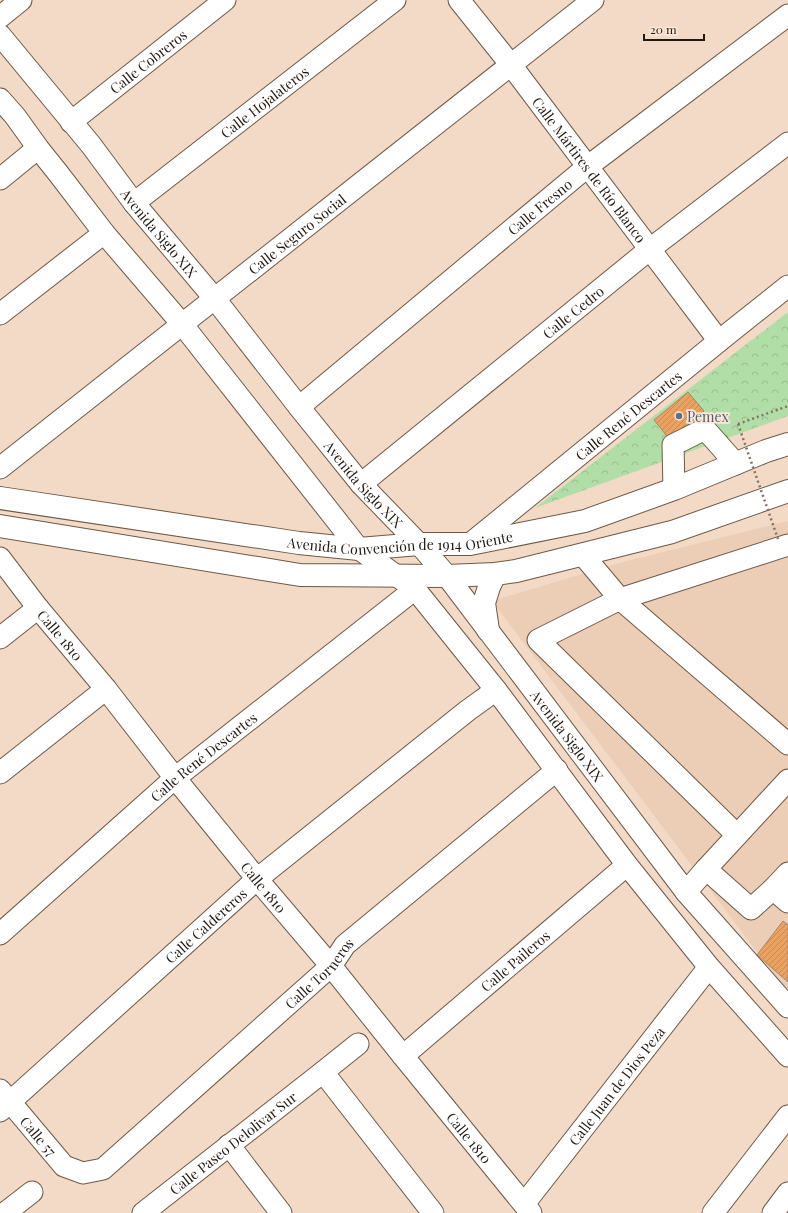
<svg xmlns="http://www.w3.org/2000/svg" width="788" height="1213" font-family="'Playfair Display',serif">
<defs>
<pattern id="park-crowns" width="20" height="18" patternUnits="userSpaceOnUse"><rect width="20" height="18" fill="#b1dea6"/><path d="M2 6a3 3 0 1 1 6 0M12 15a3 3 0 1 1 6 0" fill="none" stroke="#98be8e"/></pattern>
<pattern id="building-hatch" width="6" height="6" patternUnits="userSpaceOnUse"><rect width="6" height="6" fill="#eba15f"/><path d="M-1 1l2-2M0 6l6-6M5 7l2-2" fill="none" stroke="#c98a52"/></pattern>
</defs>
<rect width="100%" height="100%" fill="#f3dac6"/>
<path fill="#eccdb5" d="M788 521V993L492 601 615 564Z"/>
<path fill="url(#park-crowns)" d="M788 312V416L535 508Z"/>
<g fill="url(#building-hatch)" stroke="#9f8875">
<path d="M688 392 704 411 670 440 654 420Z"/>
<path d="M783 921 788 925V982L757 955Z"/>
</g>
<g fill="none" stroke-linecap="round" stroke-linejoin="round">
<g stroke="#6e5947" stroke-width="23">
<g id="minor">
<path id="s1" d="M459 0 511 65 719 341"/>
<path d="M0 17 21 0"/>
<path id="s2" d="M0 35 91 145 134 203 215 299 299 407 361 484 419 544 447 576 686 892 788 1007"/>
<path d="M0 99 15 116 38 148 58 173 104 233 182 324 359 549 415 589 496 690 627 865 709 967 788 1056"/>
<path id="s3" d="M71 122 225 0"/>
<path d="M0 179 38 148"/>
<path id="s4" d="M134 203 395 0"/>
<path d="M0 314 104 233"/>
<path id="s5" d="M299 407 587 167 788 15"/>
<path id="s6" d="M0 468 593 0"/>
<path id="s7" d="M361 484 650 249 788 143"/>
<path d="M674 489 673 445 705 429 736 464"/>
<path id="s8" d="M470 544 719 341 788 286"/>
<path d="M583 555 620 599 788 744"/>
<path id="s9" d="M0 558 38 608 106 689 175 778 257 879 331 966 403 1056 531 1213"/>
<path d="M0 638 38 608"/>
<path d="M0 773 106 689"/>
<path d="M737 835 538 640 620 599 788 545"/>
<path d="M706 869 751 909 773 889 788 873"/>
<path d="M773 889 788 902"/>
<path d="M686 892 706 869 788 780"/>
<path id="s10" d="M0 934 175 778 415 589"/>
<path id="s11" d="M403 1056 627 865"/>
<path d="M323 1072 433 1213"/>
<path id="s12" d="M0 1090 64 1166 83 1173 103 1169 331 966 345 945 557 770"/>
<path id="s13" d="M0 1111 257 879 467 711 496 690"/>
<path d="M229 1145 281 1213"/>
<path id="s14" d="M524 1204 709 967"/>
<path d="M5 1213 32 1192"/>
<path id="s15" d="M143 1213 323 1072 358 1044"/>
<path d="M713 1213 788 1116"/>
<path d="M773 1213 788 1193"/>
</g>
</g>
<g stroke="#6e5947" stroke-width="24">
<g id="major">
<path id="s16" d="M0 498 299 543 359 549 419 544H470L585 521 674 489 766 451 788 444"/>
<path d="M0 526 300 575 447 576 495 574 516 571 672 532 788 491"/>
<path d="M488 630 484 603 489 587 495 574"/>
</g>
</g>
<path stroke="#847366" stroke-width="2.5" stroke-dasharray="2 3" stroke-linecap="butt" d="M738 424 788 406"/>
<use href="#minor" stroke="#fff" stroke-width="21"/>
<use href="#major" stroke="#fff" stroke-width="22"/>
<path stroke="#847366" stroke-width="2.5" stroke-dasharray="2 3" stroke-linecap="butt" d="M738 424 778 539"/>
</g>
<circle fill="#5c6f8a" stroke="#fce8d8" stroke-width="1.5" cx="679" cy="416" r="4"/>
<g text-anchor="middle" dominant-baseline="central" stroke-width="3.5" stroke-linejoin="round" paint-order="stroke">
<g font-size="14" fill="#211811" stroke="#fce8d8">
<text stroke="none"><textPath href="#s3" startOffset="98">Calle Cobreros</textPath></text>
<text stroke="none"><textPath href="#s4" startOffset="165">Calle Hojalateros</textPath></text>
<text stroke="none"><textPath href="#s1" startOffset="214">Calle Mártires de Río Blanco</textPath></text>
<text stroke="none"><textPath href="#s5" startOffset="313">Calle Fresno</textPath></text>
<text stroke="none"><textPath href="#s2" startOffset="254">Avenida Siglo XIX</textPath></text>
<text stroke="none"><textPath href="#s6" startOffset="378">Calle Seguro Social</textPath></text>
<text stroke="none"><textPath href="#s7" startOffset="273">Calle Cedro</textPath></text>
<text stroke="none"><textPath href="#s8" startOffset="204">Calle René Descartes</textPath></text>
<text stroke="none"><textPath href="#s2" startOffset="578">Avenida Siglo XIX</textPath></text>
<text stroke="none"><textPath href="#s16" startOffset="404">Avenida Convención de 1914 Oriente</textPath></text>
<text stroke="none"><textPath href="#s9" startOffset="98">Calle 1810</textPath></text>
<text stroke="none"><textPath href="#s2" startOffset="902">Avenida Siglo XIX</textPath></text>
<text stroke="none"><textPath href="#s10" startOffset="270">Calle René Descartes</textPath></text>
<text stroke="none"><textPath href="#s9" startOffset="422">Calle 1810</textPath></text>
<text stroke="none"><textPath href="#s13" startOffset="277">Calle Caldereros</textPath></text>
<text stroke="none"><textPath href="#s11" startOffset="147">Calle Paileros</textPath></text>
<text stroke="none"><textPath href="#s12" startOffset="432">Calle Torneros</textPath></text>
<text stroke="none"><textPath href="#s14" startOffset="150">Calle Juan de Dios Peza</textPath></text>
<text stroke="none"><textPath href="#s12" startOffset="60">Calle 57</textPath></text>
<text stroke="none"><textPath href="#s9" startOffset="746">Calle 1810</textPath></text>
<text stroke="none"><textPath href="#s15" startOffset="114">Calle Paseo Delolivar Sur</textPath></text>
</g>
<g font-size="14" fill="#4e5e75" stroke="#fce8d8" text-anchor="start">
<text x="687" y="416">Pemex</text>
</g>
</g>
<path d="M644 34v6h60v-6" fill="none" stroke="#211811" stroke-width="2"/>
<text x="650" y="34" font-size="12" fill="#211811" stroke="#fce8d8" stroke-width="3" paint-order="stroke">20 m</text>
</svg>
